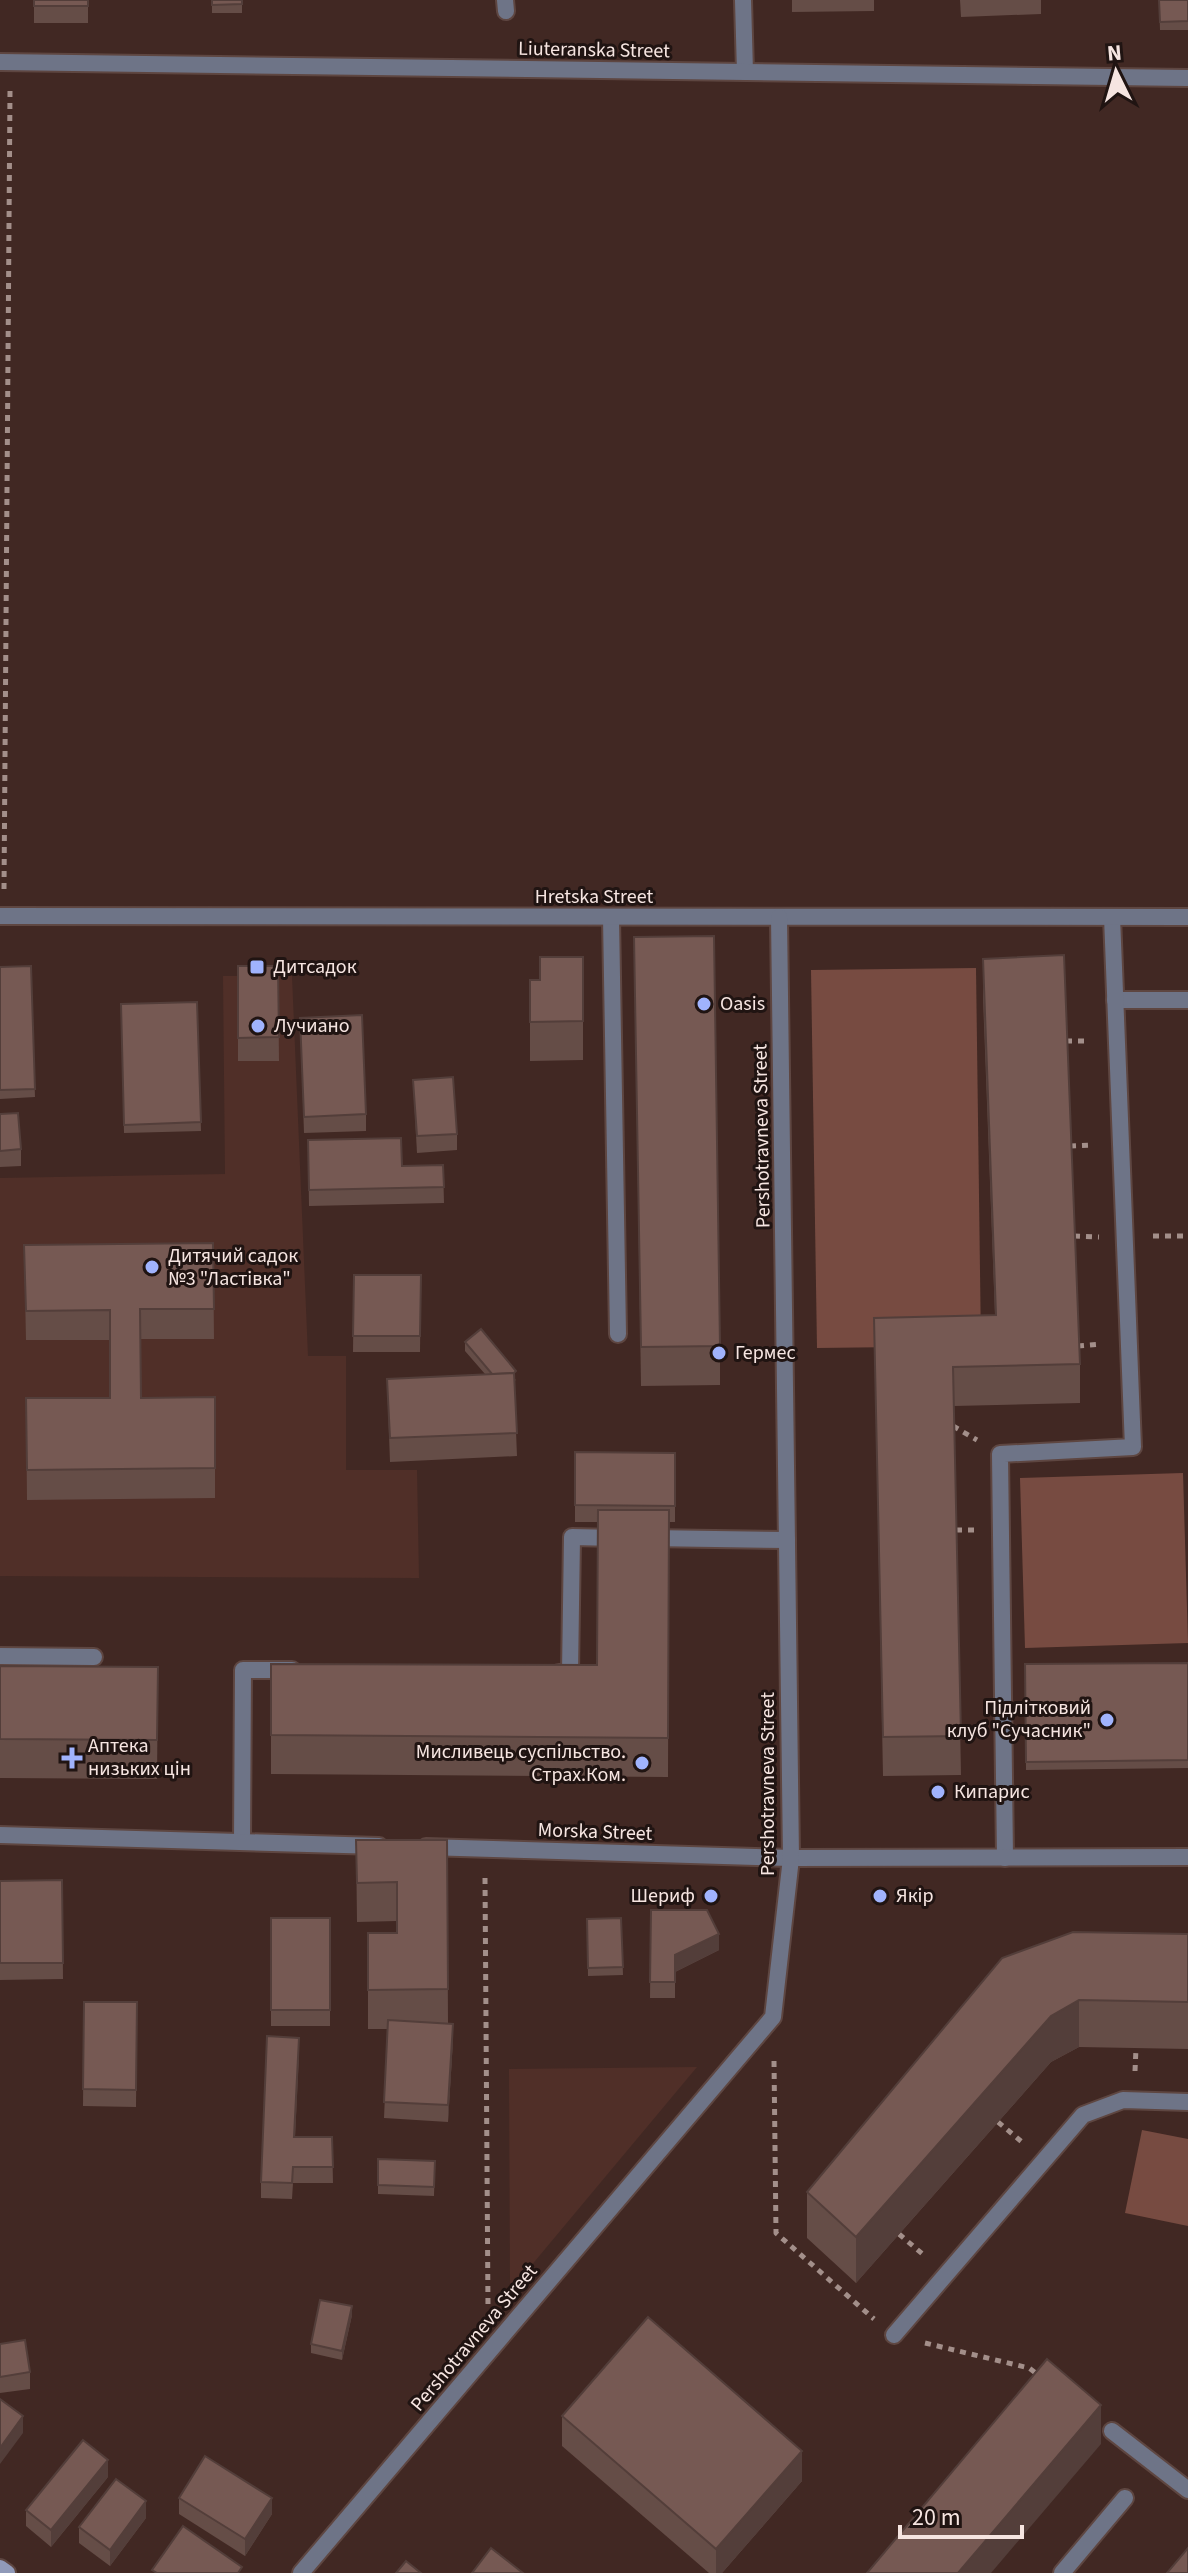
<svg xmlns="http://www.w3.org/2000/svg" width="1188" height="2573" font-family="'Source Sans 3',sans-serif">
<rect width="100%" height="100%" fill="#412823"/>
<g fill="#502f28">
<path d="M223 976H292L308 1356H346V1470H417L419 1578 0 1576V1178L225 1174Z"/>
<path d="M697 2067 510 2291 509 2069Z"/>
</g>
<g fill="#774b41">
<path d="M976 968 981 1346 817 1348 811 970Z"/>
<path d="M1183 1473 1188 1643 1025 1648 1020 1478Z"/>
<path d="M1142 2130 1188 2139V2226L1125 2213Z"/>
</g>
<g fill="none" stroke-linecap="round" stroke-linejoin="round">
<g stroke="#5e4641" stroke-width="20">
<g id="service">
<path d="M505 0 506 11"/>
<path d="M611 917 618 1334"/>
<path d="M1115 1000H1188"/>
<path d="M649 1538 787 1540"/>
<path d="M0 1656 94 1657"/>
<path d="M559 1673H570L572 1537 617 1538"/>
<path d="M242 1842 243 1670H292"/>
<path d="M1005 1858 1000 1454 1133 1447 1112 917"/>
<path d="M894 2335 1083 2115 1123 2100 1188 2102"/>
<path d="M1062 2573 1125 2498"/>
</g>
</g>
<g stroke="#5e4641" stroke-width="20">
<g id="minor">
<path d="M743 0 745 72"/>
<path d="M0 62 1188 78"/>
<path d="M0 916 1188 917"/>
<path d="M0 1835 379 1846"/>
<path d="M426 1847 791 1858 1188 1857"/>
<path d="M1112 2431 1188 2490"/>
<path d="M301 2573 773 2017 791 1858 779 917"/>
</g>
</g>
<g stroke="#5e4641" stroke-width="20">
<path id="secondary" d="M0 2568 7 2573"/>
</g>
<g stroke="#a38f8a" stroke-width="5" stroke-dasharray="6 6" stroke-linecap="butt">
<path d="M4 889 10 91"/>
<path d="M1066 1041H1089"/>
<path d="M1070 1146 1093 1145"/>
<path d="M1074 1236 1099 1237"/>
<path d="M1153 1236H1188"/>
<path d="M1078 1346 1101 1344"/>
<path d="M953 1426 977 1440"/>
<path d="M956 1530H975"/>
<path d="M485 1878 488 2308"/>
<path d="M774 2061 776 2233 874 2319"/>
<path d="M1135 2071 1136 2048"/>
<path d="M998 2122 1022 2142"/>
<path d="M899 2234 926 2257"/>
<path d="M925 2343 1029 2368 1041 2377"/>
</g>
<use href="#service" stroke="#6e7487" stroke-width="16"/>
<use href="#minor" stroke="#6e7487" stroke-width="16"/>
<use href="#secondary" stroke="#919ab9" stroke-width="16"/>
</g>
<g fill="#654d47">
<rect x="34" y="0" width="54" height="23"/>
<rect x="212" y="0" width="30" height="13"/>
<path d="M792 0H874V11L792 12Z"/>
<path d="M960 0H1041V14L961 17Z"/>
<path d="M1159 0H1188V30H1160Z"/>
<path d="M634 937 720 1346V1385L641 1386Z"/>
<path d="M583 957V1060L530 1061V980H540Z"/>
<path d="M983 959 1080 1364V1403L954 1406 961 1775 883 1776 874 1318 995 1315 983 998Z"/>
<path d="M31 966 35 1097 0 1099V967Z"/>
<path d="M238 966H278L279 1061H238Z"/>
<path d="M197 1002 201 1131 124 1133 121 1004Z"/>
<path d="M300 1018 366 1114V1131L304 1133Z"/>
<path d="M413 1080 457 1134V1150L417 1153Z"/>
<path d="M0 1114 21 1149V1166L0 1167Z"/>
<path d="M308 1140 402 1166 443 1165 444 1203 309 1206Z"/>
<path d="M213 1243 214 1339H141V1398L215 1397V1498L27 1500 26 1398H110V1340H26L24 1245Z"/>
<path d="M354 1275H421L420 1352H353Z"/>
<path d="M465 1342 516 1380 514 1381 517 1456 390 1462 387 1379 485 1374 465 1351Z"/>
<path d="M575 1452 675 1453V1522H669L668 1777 271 1774V1664L597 1665 598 1522H575Z"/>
<path d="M1188 1663V1768L1026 1770 1025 1664Z"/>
<path d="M0 1666 158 1667 157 1779 0 1778Z"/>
<path d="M356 1840H447L448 2023 453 2040 448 2122 384 2118 388 2029H368V1933H397V1921L357 1922Z"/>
<path d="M62 1880 63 1979 0 1980V1881Z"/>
<path d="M651 1910 719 1950 675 1972V1998H650Z"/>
<rect x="271" y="1918" width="59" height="108"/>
<path d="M621 1918 623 1975 588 1976 587 1919Z"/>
<path d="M1188 1934V2049L1079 2047 1051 2062 856 2283 807 2238V2192L1002 1958Z"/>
<path d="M84 2002H137L136 2107 83 2106Z"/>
<path d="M299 2054 295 2137H332L333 2183H293L292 2199 261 2198V2182Z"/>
<path d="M378 2159 435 2161 434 2196 378 2194Z"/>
<path d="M352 2315 342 2360 311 2353V2344Z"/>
<path d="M0 2344 30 2372V2389L0 2393Z"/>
<path d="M562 2416 802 2481 722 2573H709L562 2446Z"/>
<path d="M108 2477 51 2547 26 2526V2510Z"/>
<path d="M179 2498 272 2514 245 2556 179 2514Z"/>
<path d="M146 2518 110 2566 79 2543V2527Z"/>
</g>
<g fill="#533e3a">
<path d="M719 1934V1950L675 1972V1998V1955Z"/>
<path d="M1079 2000V2047L1051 2062 856 2283V2237L1051 2016Z"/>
<path d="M453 2024V2040L448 2122V2105Z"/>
<path d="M352 2306V2315L342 2360V2351Z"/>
<path d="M1101 2405V2444L991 2573H958Z"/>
<path d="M23 2416V2433L0 2464V2448Z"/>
<path d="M802 2451V2481L722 2573H716V2549Z"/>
<path d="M108 2460V2477L51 2547V2530Z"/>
<path d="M272 2498V2514L245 2556V2539Z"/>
<path d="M146 2501V2518L110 2566V2550Z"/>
</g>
<g fill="#765953" stroke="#533e3a" stroke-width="2">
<rect x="34" y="0" width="54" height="6"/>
<path d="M212 0H242V4L212 5Z"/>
<path d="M1159 0H1188V21L1160 22Z"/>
<path d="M714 936 720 1346 641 1347 634 937Z"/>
<path d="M1064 955 1080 1364 953 1367 961 1736 883 1737 874 1318 996 1315 983 959Z"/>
<path d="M540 957H583V1021L530 1022V980H540Z"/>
<path d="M31 966 35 1089 0 1090V967Z"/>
<path d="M238 966H278L279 1037 238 1038Z"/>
<path d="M197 1002 201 1122 124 1125 121 1004Z"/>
<path d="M362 1015 366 1114 304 1117 300 1018Z"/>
<path d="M453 1077 457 1134 417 1136 413 1080Z"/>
<path d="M18 1113 21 1149 0 1151V1114Z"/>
<path d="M401 1138 402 1166 443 1165 444 1187 309 1190 308 1140Z"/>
<path d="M213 1243 214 1309H140L141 1398 215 1397V1468L27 1470 26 1398H110V1310L26 1311 24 1245Z"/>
<path d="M354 1275H421L420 1336H353Z"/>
<path d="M481 1329 516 1371 514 1373 492 1374 465 1342Z"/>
<path d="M514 1373 517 1433 390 1438 387 1379Z"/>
<path d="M575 1452 675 1453V1506L575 1505Z"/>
<path d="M598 1510H669L668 1738 271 1735V1664L597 1665Z"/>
<path d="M1188 1663V1760L1026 1762 1025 1664Z"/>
<path d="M0 1666 158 1667 157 1740 0 1739Z"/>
<path d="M356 1840H447L448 1989 368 1990V1933H397V1882L357 1883Z"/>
<path d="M62 1880 63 1963H0V1881Z"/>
<path d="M651 1910H707L719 1934 675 1955V1982H650Z"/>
<rect x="271" y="1918" width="59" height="92"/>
<path d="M621 1918 623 1967 588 1968 587 1919Z"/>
<path d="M1073 1932 1188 1934V2002L1079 2000 1051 2016 856 2237 807 2192 1002 1958Z"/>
<path d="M84 2002H137L136 2090 83 2089Z"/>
<path d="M388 2020 453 2024 448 2105 384 2102Z"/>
<path d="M267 2036 299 2038 294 2137H332L333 2167H293L292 2183 261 2182Z"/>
<path d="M378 2159 435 2161 434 2187 378 2185Z"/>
<path d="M320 2300 352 2306 342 2351 311 2344Z"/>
<path d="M648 2317 802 2451 716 2549 562 2416Z"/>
<path d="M25 2340 30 2372 0 2377V2344Z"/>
<path d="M1047 2359 1101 2405 958 2573H867Z"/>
<path d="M0 2399 23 2416 0 2448Z"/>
<path d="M83 2440 108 2460 51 2530 26 2510Z"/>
<path d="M205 2456 272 2498 245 2539 179 2498Z"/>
<path d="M116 2479 146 2501 110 2550 79 2527Z"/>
<path d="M183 2526 242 2567 238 2573H157L152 2570Z"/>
<path d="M491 2548 523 2573H472Z"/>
<path d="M1188 2548V2573H1167Z"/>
<path d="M406 2561 421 2573H396Z"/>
</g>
<g fill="#a0b3fd" stroke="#201412" stroke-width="3">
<rect x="249" y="959" width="16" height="16" rx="4"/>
<circle cx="704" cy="1004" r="8"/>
<circle cx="258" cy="1026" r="8"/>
<circle cx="152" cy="1267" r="8"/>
<circle cx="719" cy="1353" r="8"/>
<circle cx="1107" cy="1720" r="8"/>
<path d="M68 1746h8v8h8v8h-8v8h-8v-8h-8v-8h8z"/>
<circle cx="642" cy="1763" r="8"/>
<circle cx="938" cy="1792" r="8"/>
<circle cx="711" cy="1896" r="8"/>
<circle cx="880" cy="1896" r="8"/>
</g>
<g text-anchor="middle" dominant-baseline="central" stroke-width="6" stroke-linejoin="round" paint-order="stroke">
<g font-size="20" fill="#f6e5e1" stroke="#201412">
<text transform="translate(594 50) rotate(1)">Liuteranska Street</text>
<text x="594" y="897">Hretska Street</text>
<text transform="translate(762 1136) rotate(-91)">Pershotravneva Street</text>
<text transform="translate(768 1784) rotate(-90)">Pershotravneva Street</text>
<text transform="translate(595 1832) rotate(2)">Morska Street</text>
<text transform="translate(474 2338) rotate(-50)">Pershotravneva Street</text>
</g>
<g font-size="20" fill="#f6e5e1" stroke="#201412" text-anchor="start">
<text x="273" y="967">Дитсадок</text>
<text x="720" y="1004">Oasis</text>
<text x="274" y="1026">Лучиано</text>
<text x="168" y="1256">Дитячий садок<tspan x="168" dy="23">№3 "Ластівка"</tspan></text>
<text x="735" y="1353">Гермес</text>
<text x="1091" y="1708" text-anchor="end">Підлітковий<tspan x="1091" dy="23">клуб "Сучасник"</tspan></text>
<text x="88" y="1746">Аптека<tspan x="88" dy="23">низьких цін</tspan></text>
<text x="626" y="1752" text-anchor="end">Мисливець суспільство.<tspan x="626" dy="23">Страх.Ком.</tspan></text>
<text x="954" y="1792">Кипарис</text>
<text x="695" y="1896" text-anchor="end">Шериф</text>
<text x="896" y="1896">Якір</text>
</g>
</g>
<g transform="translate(1116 72) rotate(355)" stroke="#201412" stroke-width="6" paint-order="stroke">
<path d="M0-6L14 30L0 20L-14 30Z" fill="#f6e5e1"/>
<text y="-12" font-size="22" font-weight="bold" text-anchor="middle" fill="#f6e5e1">N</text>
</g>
<path d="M900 2525v12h122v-12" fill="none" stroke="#f6e5e1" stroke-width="4"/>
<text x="912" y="2525" font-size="24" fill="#f6e5e1" stroke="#201412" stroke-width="6" paint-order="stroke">20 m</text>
</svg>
